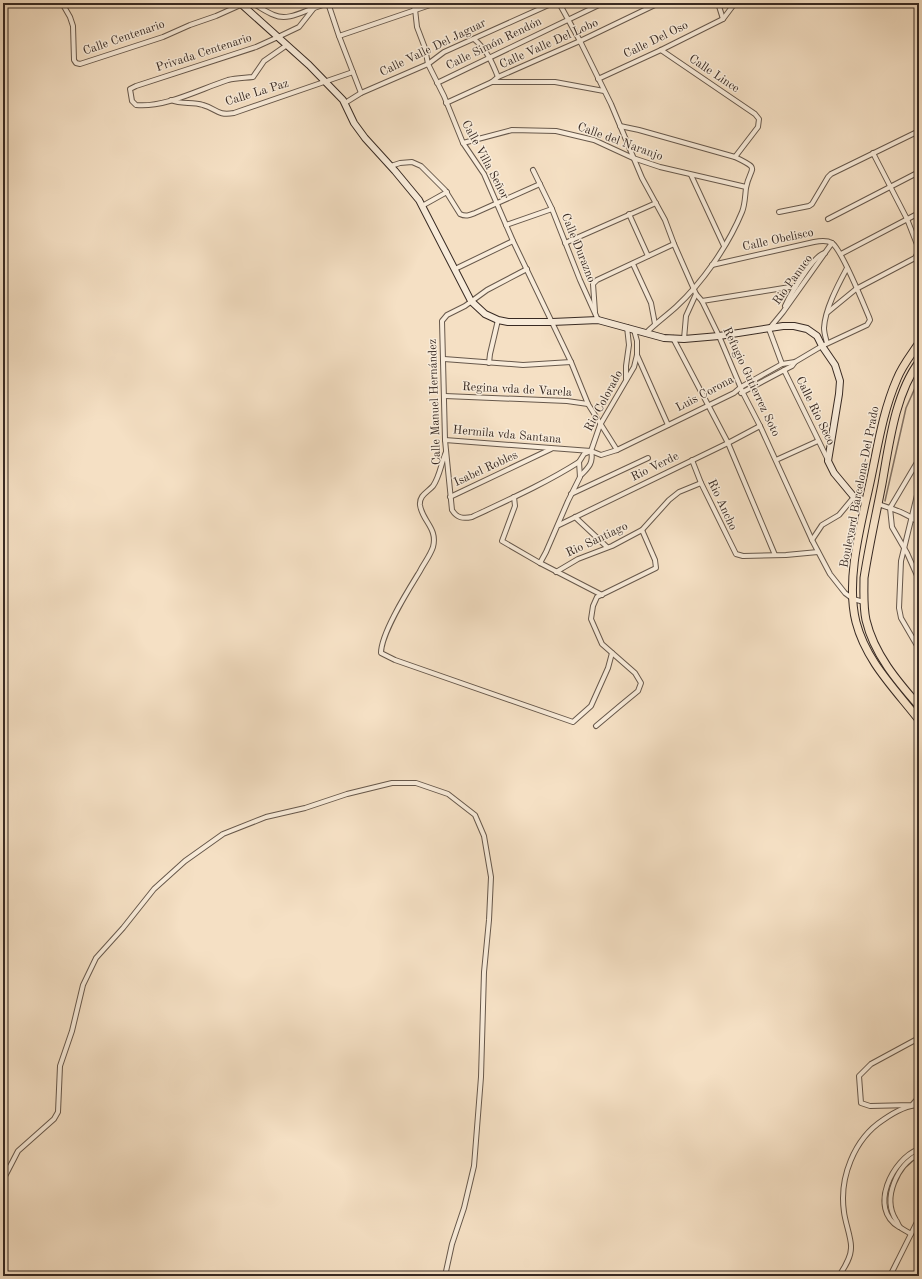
<svg xmlns="http://www.w3.org/2000/svg" width="922" height="1279" font-family="'Old Standard TT',serif">
<rect width="100%" height="100%" fill="#f5e0c4"/>
<filter id="stains"><feTurbulence type="fractalNoise" baseFrequency=".005" numOctaves="4"/><feColorMatrix values="0 0 0 0 .2 0 0 0 0 .09 0 0 0 0 .02 0 0 0 .5 -.17"/></filter>
<radialGradient id="worn" r=".72"><stop offset=".6" stop-color="#630" stop-opacity="0"/><stop offset="1" stop-color="#630" stop-opacity=".3"/></radialGradient>
<g fill="none" stroke-linecap="round" stroke-linejoin="round">
<path stroke="#837263" stroke-width="1.5" d="M885 501 906 408 919 379"/>
<g stroke="#67584b" stroke-width="6">
<g id="street">
<path d="M62 3 70 17 73 26 74 60 76 63 80 64 163 37 190 25 216 16 245 3"/>
<path d="M252 3C260 7 266 12 274 15 287 21 302 12 314 8"/>
<path d="M328 3 339 36 361 93"/>
<path d="M412 3 415 9 417 27 425 48 428 64 444 96 463 143 484 174 513 241 571 362 588 404 617 450"/>
<path d="M559 3 580 41 611 104 642 178 665 220 674 244 696 294 702 301 719 336 743 393 760 426 812 540 830 574 845 593 853 599 864 602"/>
<path d="M718 3 723 19"/>
<path d="M796 3 804 5 810 3"/>
<path d="M339 36 436 3"/>
<path d="M474 39C487 50 492 62 498 77"/>
<path d="M287 45 264 61 253 77C245 78 236 78 228 80 200 89 165 108 136 105L132 101 130 89 136 86 256 47 278 37 299 27 314 8 329 3"/>
<path d="M661 50 755 114 759 119 758 127 735 157"/>
<path d="M598 79 661 50 723 19 735 3"/>
<path d="M492 82H555L604 91"/>
<path d="M437 83 603 3"/>
<path d="M171 100C182 105 192 101 203 105 217 109 217 116 234 113L353 72"/>
<path d="M345 103 361 93 428 64 444 52 553 3"/>
<path d="M446 103 492 82 498 77 580 41 659 3"/>
<path d="M620 126 639 130 735 157C762 170 750 166 746 188 745 196 745 205 742 212 728 246 702 283 676 307 666 316 655 324 646 333"/>
<path d="M463 143 512 130 556 131 594 140 633 158 660 167 746 187"/>
<path d="M391 166 400 163 412 162 421 166 445 190 460 214C466 217 470 215 475 213L540 184"/>
<path d="M533 170 552 209 580 280 598 320"/>
<path d="M691 175 724 246"/>
<path d="M422 206 447 192"/>
<path d="M779 212 809 206 812 204 828 177 831 174 919 131"/>
<path d="M629 214 648 256"/>
<path d="M828 219 919 172"/>
<path d="M506 225 552 209"/>
<path d="M565 243 656 203"/>
<path d="M841 254 919 213"/>
<path d="M633 264 651 303 655 324"/>
<path d="M455 269 513 241"/>
<path d="M527 269 487 290 465 306 447 315 442 321 445 440 452 510C457 518 463 519 472 517 508 500 546 483 579 462"/>
<path d="M702 301 796 286"/>
<path d="M785 306C790 295 814 254 825 253"/>
<path d="M595 312 593 284 597 280 674 244"/>
<path d="M828 312 856 289 915 258 918 252V247L907 219 873 153"/>
<path d="M673 338 728 443 775 555"/>
<path d="M684 339 686 316 696 294"/>
<path d="M827 343C826 339 824 333 824 328 825 309 838 285 847 268"/>
<path d="M637 355 668 425"/>
<path d="M444 359 523 365 571 362"/>
<path d="M489 363 490 354 498 320"/>
<path d="M782 364 769 329 783 312 832 243"/>
<path d="M784 370 828 460"/>
<path d="M626 379V366L629 345 627 327"/>
<path d="M741 393 788 368 792 366 795 362"/>
<path d="M445 396 567 401 588 404"/>
<path d="M445 440 591 451 601 455 617 450 734 393 741 387 782 364 795 362 822 346 867 325 870 320 869 317C863 303 842 250 832 243 827 240 819 241 814 242L712 265"/>
<path d="M446 452C441 463 440 476 433 486 428 492 419 495 420 505 422 521 438 528 433 547 430 556 424 563 420 571 409 589 381 633 381 653L395 660 573 722 591 706 608 668 612 653"/>
<path d="M919 459 890 508 892 527 907 553 919 580"/>
<path d="M692 460 701 483 736 554 743 556 786 555 818 552"/>
<path d="M776 460 818 441"/>
<path d="M580 476C588 468 594 463 591 451"/>
<path d="M919 487 901 561 899 608 901 618 919 649"/>
<path d="M571 494 648 458"/>
<path d="M450 497 551 449"/>
<path d="M514 497 515 506 502 541 540 563 602 595"/>
<path d="M878 504C893 509 907 513 919 523"/>
<path d="M575 517 607 547"/>
<path d="M559 525 728 443 760 426"/>
<path d="M812 540 822 525 839 515 854 497"/>
<path d="M540 563 546 552 568 501 580 477 579 462 584 454 591 451 600 425 634 367 637 355V341L634 330"/>
<path d="M556 572 578 559 612 546 642 530 669 500 679 492 701 483"/>
<path d="M596 726 621 705 638 691 641 683 635 673 602 644 591 619 593 606 597 597 656 568 655 560 642 530"/>
<path d="M919 1038 871 1064 859 1076 861 1103 870 1106 912 1105 919 1097"/>
<path d="M3 1180 18 1151 54 1119 58 1112 60 1066 72 1031 83 985 96 958 123 928 154 889 185 861 223 834 266 817 305 808 347 794 392 783H416L448 794 475 815 484 836 491 877 489 920 484 972 481 1077 474 1166 464 1208 452 1244 445 1276"/>
<path d="M899 1227C868 1209 892 1159 919 1149"/>
<path d="M911 1234C908 1232 904 1230 901 1228 898 1226 898 1222 896 1220 882 1198 897 1165 919 1154"/>
<path d="M839 1276C844 1268 851 1258 851 1248 852 1240 845 1222 844 1212 839 1178 854 1139 883 1120 893 1113 906 1105 919 1105"/>
<path d="M890 1276 919 1218"/>
</g>
</g>
<g stroke="#382a23" stroke-width="8">
<path id="secondary" d="M240 3 309 65 343 100 354 123 365 138 395 171 419 200 471 301 485 314 498 320 508 322H552L598 320 664 338 684 339 719 336 783 326H794L807 329 817 336 822 346 835 365 840 381 839 394 828 461 834 473 854 497 866 501"/>
</g>
<g stroke="#382a23" stroke-width="9">
<g id="primary">
<path d="M919 343C911 355 902 366 897 379 883 411 878 445 871 478 862 521 845 578 856 622 866 661 895 689 919 720"/>
<path d="M919 362C895 394 889 445 882 484 876 515 869 546 864 578 864 592 863 606 866 620 874 654 897 681 919 706"/>
</g>
</g>
<use href="#street" stroke="#f8ebd9" stroke-width="4"/>
<use href="#secondary" stroke="#f8ebd9" stroke-width="6"/>
<use href="#primary" stroke="#f5e0c4" stroke-width="7"/>
</g>
<g text-anchor="middle" dominant-baseline="central" stroke-width="3" stroke-linejoin="round" paint-order="stroke">
<g font-size="12" fill="#382a23" stroke="#f8ebd9">
<text transform="translate(124 38) rotate(-19)">Calle Centenario</text>
<text transform="translate(656 40) rotate(-26)">Calle Del Oso</text>
<text transform="translate(494 44) rotate(-26)">Calle Simón Rendón</text>
<text transform="translate(549 44) rotate(-24)">Calle Valle Del Lobo</text>
<text transform="translate(433 48) rotate(-26)">Calle Valle Del Jaguar</text>
<text transform="translate(204 53) rotate(-18)">Privada Centenario</text>
<text transform="translate(714 74) rotate(34)">Calle Lince</text>
<text transform="translate(257 93) rotate(-17)">Calle La Paz</text>
<text transform="translate(620 142) rotate(20)">Calle del Naranjo</text>
<text transform="translate(485 160) rotate(62)">Calle Villa Señor</text>
<text transform="translate(778 240) rotate(-12)">Calle Obelisco</text>
<text transform="translate(578 248) rotate(68)">Calle Durazno</text>
<text transform="translate(793 280) rotate(-54)">Rio Panuco</text>
<text transform="translate(751 382) rotate(65)">Refugio Gutierrez Soto</text>
<text transform="translate(517 390) rotate(3)">Regina vda de Varela</text>
<text transform="translate(705 394) rotate(-28)">Luis Corona</text>
<text transform="translate(604 401) rotate(-62)">Rio Colorado</text>
<text transform="translate(435 402) rotate(-92)">Calle Manuel Hernández</text>
<text transform="translate(815 411) rotate(64)">Calle Rio Seco</text>
<text transform="translate(507 435) rotate(5)">Hermila vda Santana</text>
<text transform="translate(655 467) rotate(-26)">Rio Verde</text>
<text transform="translate(486 469) rotate(-25)">Isabel Robles</text>
<text transform="translate(860 487) rotate(-79)">Boulevard Barcelona-Del Prado</text>
<text transform="translate(722 505) rotate(65)">Rio Ancho</text>
<text transform="translate(597 540) rotate(-25)">Rio Santiago</text>
</g>
</g>
<rect width="922" height="1279" fill="none" stroke="#f5e0c4" stroke-width="16"/>
<rect x="4" y="4" width="914" height="1271" fill="none" stroke="#382a23" stroke-width="2"/>
<rect x="8" y="8" width="906" height="1263" fill="none" stroke="#382a23"/>
<rect width="100%" height="100%" filter="url(#stains)"/>
<rect width="100%" height="100%" fill="url(#worn)"/>
</svg>
